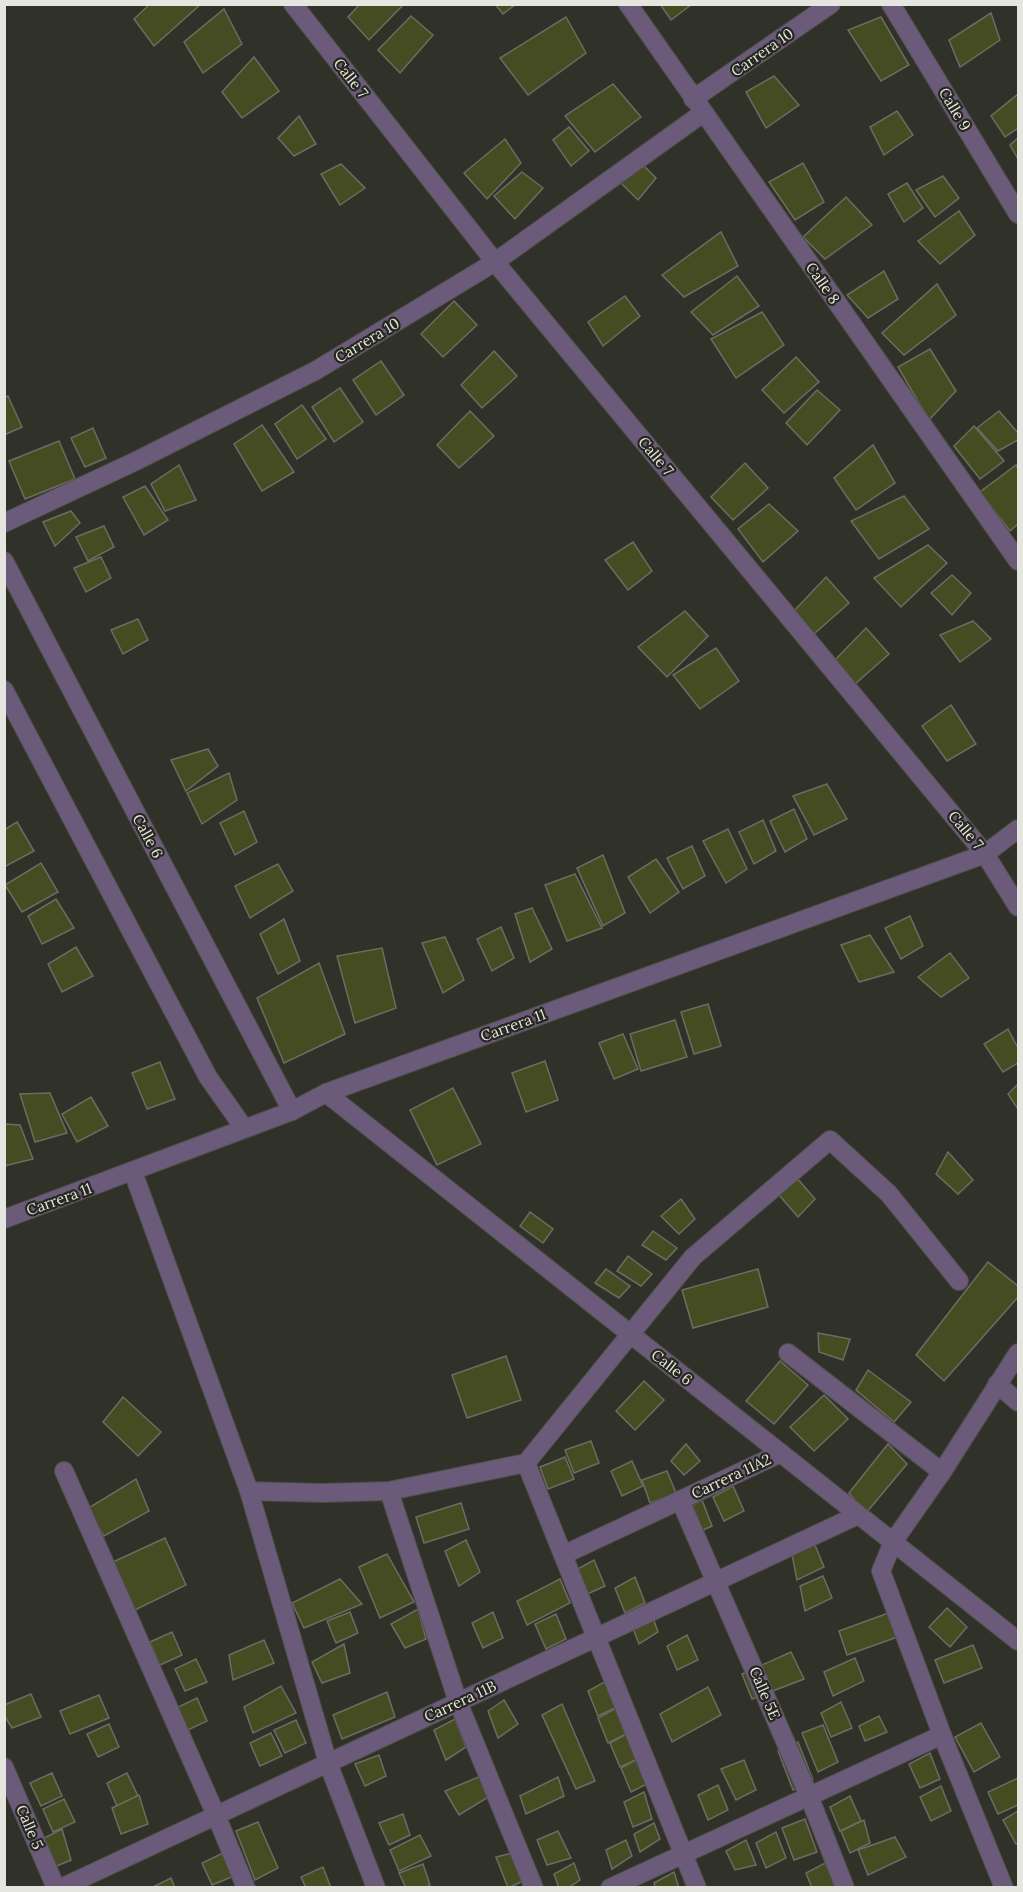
<svg xmlns="http://www.w3.org/2000/svg" width="1023" height="1892" font-family="Lora,serif">
<rect width="100%" height="100%" fill="#303229"/>
<g fill="#464c22" stroke="#6b6d63" stroke-width="1.5">
<path d="M150 4H201L154 46 134 19Z"/>
<path d="M360 4H401L402 6 369 40 348 17Z"/>
<path d="M495 4H516L503 14Z"/>
<path d="M660 4H692L671 20Z"/>
<path d="M224 9 242 44 203 73 184 42Z"/>
<path d="M991 13 1000 40 960 67 949 40Z"/>
<path d="M411 16 433 35 400 73 378 50Z"/>
<path d="M566 17 586 53 528 95 500 58Z"/>
<path d="M881 17 909 65 881 81 848 30Z"/>
<path d="M254 57 279 91 242 118 222 92Z"/>
<path d="M774 76 799 105 766 128 746 92Z"/>
<path d="M613 84 641 117 595 152 565 116Z"/>
<path d="M1018 94V128L1005 137 991 116Z"/>
<path d="M897 111 913 135 884 155 870 127Z"/>
<path d="M299 116 316 144 294 156 278 138Z"/>
<path d="M569 127 589 151 571 166 553 140Z"/>
<path d="M1018 138V159L1010 145Z"/>
<path d="M505 139 521 163 487 199 464 173Z"/>
<path d="M638 160 656 178 638 200 616 178Z"/>
<path d="M803 163 824 202 795 220 769 182Z"/>
<path d="M341 164 365 188 340 205 321 174Z"/>
<path d="M522 172 543 188 515 219 494 196Z"/>
<path d="M943 176 959 198 935 217 916 190Z"/>
<path d="M907 183 923 208 904 222 888 194Z"/>
<path d="M846 197 872 225 825 259 803 237Z"/>
<path d="M959 211 975 235 940 264 918 241Z"/>
<path d="M721 232 738 266 684 297 662 275Z"/>
<path d="M884 271 898 299 868 318 847 295Z"/>
<path d="M737 276 759 306 713 335 691 312Z"/>
<path d="M937 284 956 315 904 355 882 333Z"/>
<path d="M625 296 640 316 603 346 588 322Z"/>
<path d="M454 301 477 325 443 357 421 334Z"/>
<path d="M762 312 784 345 736 378 711 339Z"/>
<path d="M930 349 956 391 929 420 898 367Z"/>
<path d="M494 351 517 376 482 408 461 385Z"/>
<path d="M796 357 819 382 784 413 762 390Z"/>
<path d="M381 361 404 395 376 415 353 380Z"/>
<path d="M340 388 363 422 334 442 312 407Z"/>
<path d="M817 390 840 410 807 445 786 423Z"/>
<path d="M8 396 22 427 4 435V398Z"/>
<path d="M302 405 326 439 297 459 275 424Z"/>
<path d="M470 411 494 436 459 468 437 445Z"/>
<path d="M999 411 1018 433V440L998 451 977 428Z"/>
<path d="M262 425 294 472 262 491 234 444Z"/>
<path d="M974 426 1004 461 980 479 954 446Z"/>
<path d="M93 428 106 458 85 467 71 438Z"/>
<path d="M59 441 75 479 25 499 9 461Z"/>
<path d="M873 445 895 483 856 510 834 478Z"/>
<path d="M745 463 768 488 733 520 711 497Z"/>
<path d="M179 465 196 500 165 511 151 484Z"/>
<path d="M1016 465 1018 468V524L1010 531 980 492Z"/>
<path d="M145 486 168 520 144 535 123 497Z"/>
<path d="M904 496 929 529 879 559 851 521Z"/>
<path d="M769 504 798 531 763 562 738 529Z"/>
<path d="M71 511 80 523 55 546 43 522Z"/>
<path d="M104 526 114 547 88 561 76 537Z"/>
<path d="M633 542 652 571 628 590 605 560Z"/>
<path d="M928 545 947 563 901 607 874 578Z"/>
<path d="M101 557 111 578 86 592 74 568Z"/>
<path d="M952 575 971 593 952 615 931 593Z"/>
<path d="M826 577 849 603 814 634 793 612Z"/>
<path d="M685 611 708 636 667 677 638 647Z"/>
<path d="M138 619 148 640 123 654 111 630Z"/>
<path d="M973 621 991 639 960 662 940 635Z"/>
<path d="M866 628 889 654 854 685 832 663Z"/>
<path d="M716 648 739 681 700 709 673 675Z"/>
<path d="M951 705 976 744 947 761 922 726Z"/>
<path d="M208 749 218 766 186 791 171 760Z"/>
<path d="M229 773 237 800 202 824 187 793Z"/>
<path d="M827 784 847 819 814 835 793 796Z"/>
<path d="M794 809 807 839 785 852 770 821Z"/>
<path d="M244 811 257 842 235 855 220 823Z"/>
<path d="M763 820 776 851 754 864 739 832Z"/>
<path d="M17 822 34 851 4 867V830Z"/>
<path d="M728 829 747 869 726 883 703 841Z"/>
<path d="M692 846 705 876 683 889 667 858Z"/>
<path d="M603 855 625 913 603 926 577 868Z"/>
<path d="M656 859 679 892 650 913 628 877Z"/>
<path d="M41 863 58 892 22 912 5 885Z"/>
<path d="M278 864 293 891 250 918 235 886Z"/>
<path d="M575 874 602 928 567 941 545 885Z"/>
<path d="M56 899 74 928 42 944 28 916Z"/>
<path d="M532 908 552 949 530 962 515 914Z"/>
<path d="M910 916 923 946 901 959 885 928Z"/>
<path d="M284 919 300 961 278 974 260 934Z"/>
<path d="M501 927 514 958 492 971 477 939Z"/>
<path d="M870 935 894 972 859 982 841 945Z"/>
<path d="M445 937 464 980 443 993 422 943Z"/>
<path d="M76 947 93 976 62 992 48 964Z"/>
<path d="M382 948 396 1008 355 1023 337 956Z"/>
<path d="M950 953 969 978 941 997 918 977Z"/>
<path d="M319 963 345 1034 284 1063 257 998Z"/>
<path d="M708 1004 721 1046 694 1054 681 1012Z"/>
<path d="M675 1020 687 1057 641 1071 630 1034Z"/>
<path d="M1008 1029 1018 1048V1063L1003 1072 984 1044Z"/>
<path d="M623 1034 638 1069 614 1079 599 1043Z"/>
<path d="M545 1061 558 1100 526 1112 512 1073Z"/>
<path d="M160 1062 175 1099 147 1109 132 1073Z"/>
<path d="M1018 1084V1109L1008 1094Z"/>
<path d="M453 1088 481 1144 437 1165 410 1110Z"/>
<path d="M50 1093 67 1133 35 1142 20 1094Z"/>
<path d="M91 1097 108 1126 77 1142 62 1114Z"/>
<path d="M4 1124 20 1125 33 1159 4 1166Z"/>
<path d="M948 1152 973 1180 958 1194 936 1174Z"/>
<path d="M796 1177 815 1199 798 1217 779 1195Z"/>
<path d="M681 1199 695 1219 679 1234 661 1216Z"/>
<path d="M530 1212 553 1229 543 1243 520 1226Z"/>
<path d="M653 1231 677 1248 666 1260 642 1245Z"/>
<path d="M628 1256 652 1274 641 1286 617 1271Z"/>
<path d="M988 1262 1018 1286V1297L944 1381 916 1355Z"/>
<path d="M606 1269 630 1286 619 1298 595 1283Z"/>
<path d="M758 1269 768 1307 693 1328 682 1290Z"/>
<path d="M818 1333 850 1339 843 1360 819 1352Z"/>
<path d="M506 1356 521 1400 467 1418 452 1375Z"/>
<path d="M780 1361 808 1385 774 1424 746 1401Z"/>
<path d="M868 1370 911 1402 894 1422 856 1390Z"/>
<path d="M644 1381 664 1400 635 1430 616 1411Z"/>
<path d="M824 1395 848 1419 814 1451 790 1427Z"/>
<path d="M123 1397 161 1432 138 1456 103 1422Z"/>
<path d="M591 1441 599 1463 574 1473 565 1450Z"/>
<path d="M686 1444 700 1461 684 1475 671 1461Z"/>
<path d="M888 1444 907 1464 866 1513 849 1493Z"/>
<path d="M565 1457 574 1479 548 1489 540 1467Z"/>
<path d="M632 1461 643 1486 622 1496 611 1471Z"/>
<path d="M667 1471 676 1493 650 1503 642 1480Z"/>
<path d="M136 1479 149 1511 104 1536 87 1509Z"/>
<path d="M733 1486 744 1511 724 1521 713 1497Z"/>
<path d="M702 1500 712 1526 692 1535 681 1511Z"/>
<path d="M461 1503 469 1529 424 1543 416 1517Z"/>
<path d="M165 1538 186 1585 133 1611 113 1562Z"/>
<path d="M466 1540 480 1572 459 1586 445 1551Z"/>
<path d="M815 1545 824 1567 797 1580 792 1555Z"/>
<path d="M387 1554 414 1602 380 1618 359 1567Z"/>
<path d="M594 1560 605 1586 585 1595 574 1571Z"/>
<path d="M823 1576 832 1598 805 1611 800 1586Z"/>
<path d="M635 1577 645 1603 625 1613 615 1588Z"/>
<path d="M340 1579 362 1604 304 1628 292 1603Z"/>
<path d="M560 1579 570 1603 527 1625 517 1601Z"/>
<path d="M947 1608 967 1627 950 1647 929 1627Z"/>
<path d="M418 1609 426 1639 405 1648 391 1624Z"/>
<path d="M894 1611 903 1635 847 1655 839 1631Z"/>
<path d="M350 1612 358 1633 336 1643 327 1621Z"/>
<path d="M493 1612 503 1638 483 1648 472 1623Z"/>
<path d="M556 1614 566 1639 546 1649 535 1624Z"/>
<path d="M652 1615 658 1632 639 1644 632 1626Z"/>
<path d="M172 1632 182 1655 160 1665 150 1642Z"/>
<path d="M687 1635 698 1660 677 1670 667 1646Z"/>
<path d="M264 1640 274 1663 233 1680 229 1655Z"/>
<path d="M344 1644 350 1673 322 1683 312 1662Z"/>
<path d="M973 1645 982 1668 944 1683 935 1660Z"/>
<path d="M791 1652 804 1679 752 1699 742 1674Z"/>
<path d="M855 1658 864 1681 833 1696 824 1672Z"/>
<path d="M196 1659 207 1682 185 1691 175 1669Z"/>
<path d="M608 1680 619 1706 598 1716 588 1691Z"/>
<path d="M281 1686 296 1713 253 1733 244 1707Z"/>
<path d="M708 1687 721 1715 672 1742 660 1714Z"/>
<path d="M387 1692 395 1717 342 1739 333 1715Z"/>
<path d="M31 1694 41 1717 12 1728 4 1715V1705Z"/>
<path d="M99 1695 109 1718 70 1734 60 1711Z"/>
<path d="M197 1698 207 1721 186 1731 176 1708Z"/>
<path d="M504 1700 518 1724 498 1738 488 1711Z"/>
<path d="M841 1702 852 1728 831 1737 821 1713Z"/>
<path d="M562 1704 595 1781 576 1789 542 1715Z"/>
<path d="M618 1707 628 1733 608 1743 598 1718Z"/>
<path d="M879 1716 887 1732 865 1741 859 1726Z"/>
<path d="M455 1719 466 1747 446 1760 434 1730Z"/>
<path d="M296 1720 306 1743 285 1753 274 1730Z"/>
<path d="M981 1723 1000 1757 974 1772 955 1737Z"/>
<path d="M109 1724 119 1747 98 1757 87 1734Z"/>
<path d="M823 1725 838 1762 818 1772 802 1733Z"/>
<path d="M630 1732 640 1758 620 1767 610 1743Z"/>
<path d="M271 1733 282 1756 260 1766 250 1743Z"/>
<path d="M798 1742 813 1780 793 1790 778 1751Z"/>
<path d="M930 1753 940 1779 920 1788 909 1764Z"/>
<path d="M379 1755 386 1776 365 1786 355 1764Z"/>
<path d="M641 1757 651 1782 631 1792 621 1768Z"/>
<path d="M744 1760 756 1790 736 1800 721 1769Z"/>
<path d="M52 1773 62 1796 41 1806 30 1783Z"/>
<path d="M127 1773 138 1796 117 1806 107 1783Z"/>
<path d="M481 1776 490 1796 459 1815 445 1791Z"/>
<path d="M558 1777 564 1796 526 1814 520 1796Z"/>
<path d="M1018 1778V1805L998 1814 988 1792Z"/>
<path d="M718 1785 728 1810 708 1820 698 1795Z"/>
<path d="M941 1786 951 1811 931 1821 920 1797Z"/>
<path d="M644 1792 652 1819 633 1827 624 1802Z"/>
<path d="M139 1795 148 1824 121 1834 112 1808Z"/>
<path d="M850 1796 861 1821 840 1831 830 1807Z"/>
<path d="M64 1799 75 1822 53 1832 43 1809Z"/>
<path d="M1018 1811V1843L1016 1844 1003 1820Z"/>
<path d="M403 1814 410 1835 389 1845 379 1823Z"/>
<path d="M805 1819 817 1852 794 1860 782 1828Z"/>
<path d="M864 1820 870 1843 850 1853 841 1831Z"/>
<path d="M258 1822 278 1868 255 1880 236 1831Z"/>
<path d="M654 1823 660 1839 640 1852 634 1834Z"/>
<path d="M62 1829 71 1860 45 1871 32 1844Z"/>
<path d="M558 1831 571 1858 547 1865 537 1840Z"/>
<path d="M776 1832 786 1858 766 1868 756 1843Z"/>
<path d="M420 1835 431 1856 399 1871 390 1850Z"/>
<path d="M895 1837 906 1857 868 1875 858 1850Z"/>
<path d="M626 1840 632 1856 612 1869 606 1850Z"/>
<path d="M746 1840 756 1865 735 1870 726 1851Z"/>
<path d="M223 1853 234 1876 212 1885 202 1863Z"/>
<path d="M512 1853 523 1881 508 1888 496 1857Z"/>
<path d="M827 1862 837 1888H812L806 1873Z"/>
<path d="M574 1863 580 1880 568 1888H559L554 1874Z"/>
<path d="M423 1864 430 1885 425 1888H406L399 1873Z"/>
<path d="M323 1867 331 1888H306L301 1877Z"/>
<path d="M674 1872 679 1888H655L654 1883Z"/>
<path d="M171 1878 175 1888H151Z"/>
</g>
<g fill="none" stroke-linecap="round" stroke-linejoin="round">
<g stroke="#4d4f46" stroke-width="20">
<g id="minor">
<path d="M293 4 495 262 985 854 1018 907"/>
<path d="M628 4 1018 561"/>
<path d="M891 4 1018 214"/>
<path d="M693 99 831 4"/>
<path d="M4 523 136 461 315 371 495 262 703 113"/>
<path d="M4 561 292 1111"/>
<path d="M4 690 208 1077 244 1128"/>
<path d="M326 1093 1018 1641"/>
<path d="M133 1172 249 1491 328 1763 376 1888"/>
<path d="M4 1219 292 1111 326 1093 985 854 1018 829"/>
<path d="M788 1353 942 1472"/>
<path d="M997 1384 1018 1402"/>
<path d="M526 1463 697 1888"/>
<path d="M64 1471 216 1815 246 1888"/>
<path d="M249 1491 323 1493 389 1491 526 1463 693 1257 830 1140 889 1194 959 1281"/>
<path d="M389 1491 458 1702 534 1888"/>
<path d="M680 1500 809 1796 845 1888"/>
<path d="M563 1555 781 1453"/>
<path d="M4 1767 56 1888"/>
<path d="M61 1888 858 1515"/>
<path d="M610 1888 942 1735"/>
<path d="M1004 1888 942 1735 881 1571 893 1542 942 1472 1018 1353"/>
</g>
</g>
<use href="#minor" stroke="#6c5a7a" stroke-width="18"/>
</g>
<g text-anchor="middle" dominant-baseline="central" stroke-width="4.5" stroke-linejoin="round" paint-order="stroke">
<g font-size="15" fill="#e5e6e0" stroke="#26281f">
<text transform="translate(762 52) rotate(-35)">Carrera 10</text>
<text transform="translate(351 78) rotate(52)">Calle 7</text>
<text transform="translate(955 109) rotate(59)">Calle 9</text>
<text transform="translate(823 283) rotate(55)">Calle 8</text>
<text transform="translate(367 340) rotate(-31)">Carrera 10</text>
<text transform="translate(656 456) rotate(50)">Calle 7</text>
<text transform="translate(966 830) rotate(50)">Calle 7</text>
<text transform="translate(148 836) rotate(62)">Calle 6</text>
<text transform="translate(513 1025) rotate(-20)">Carrera 11</text>
<text transform="translate(59 1199) rotate(-20)">Carrera 11</text>
<text transform="translate(672 1367) rotate(38)">Calle 6</text>
<text transform="translate(731 1476) rotate(-25)">Carrera 11A2</text>
<text transform="translate(765 1693) rotate(67)">Calle 5E</text>
<text transform="translate(460 1701) rotate(-25)">Carrera 11B</text>
<text transform="translate(30 1827) rotate(67)">Calle 5</text>
</g>
</g>
<rect width="1023" height="1892" fill="none" stroke="#e5e6e0" stroke-width="12"/>
</svg>
